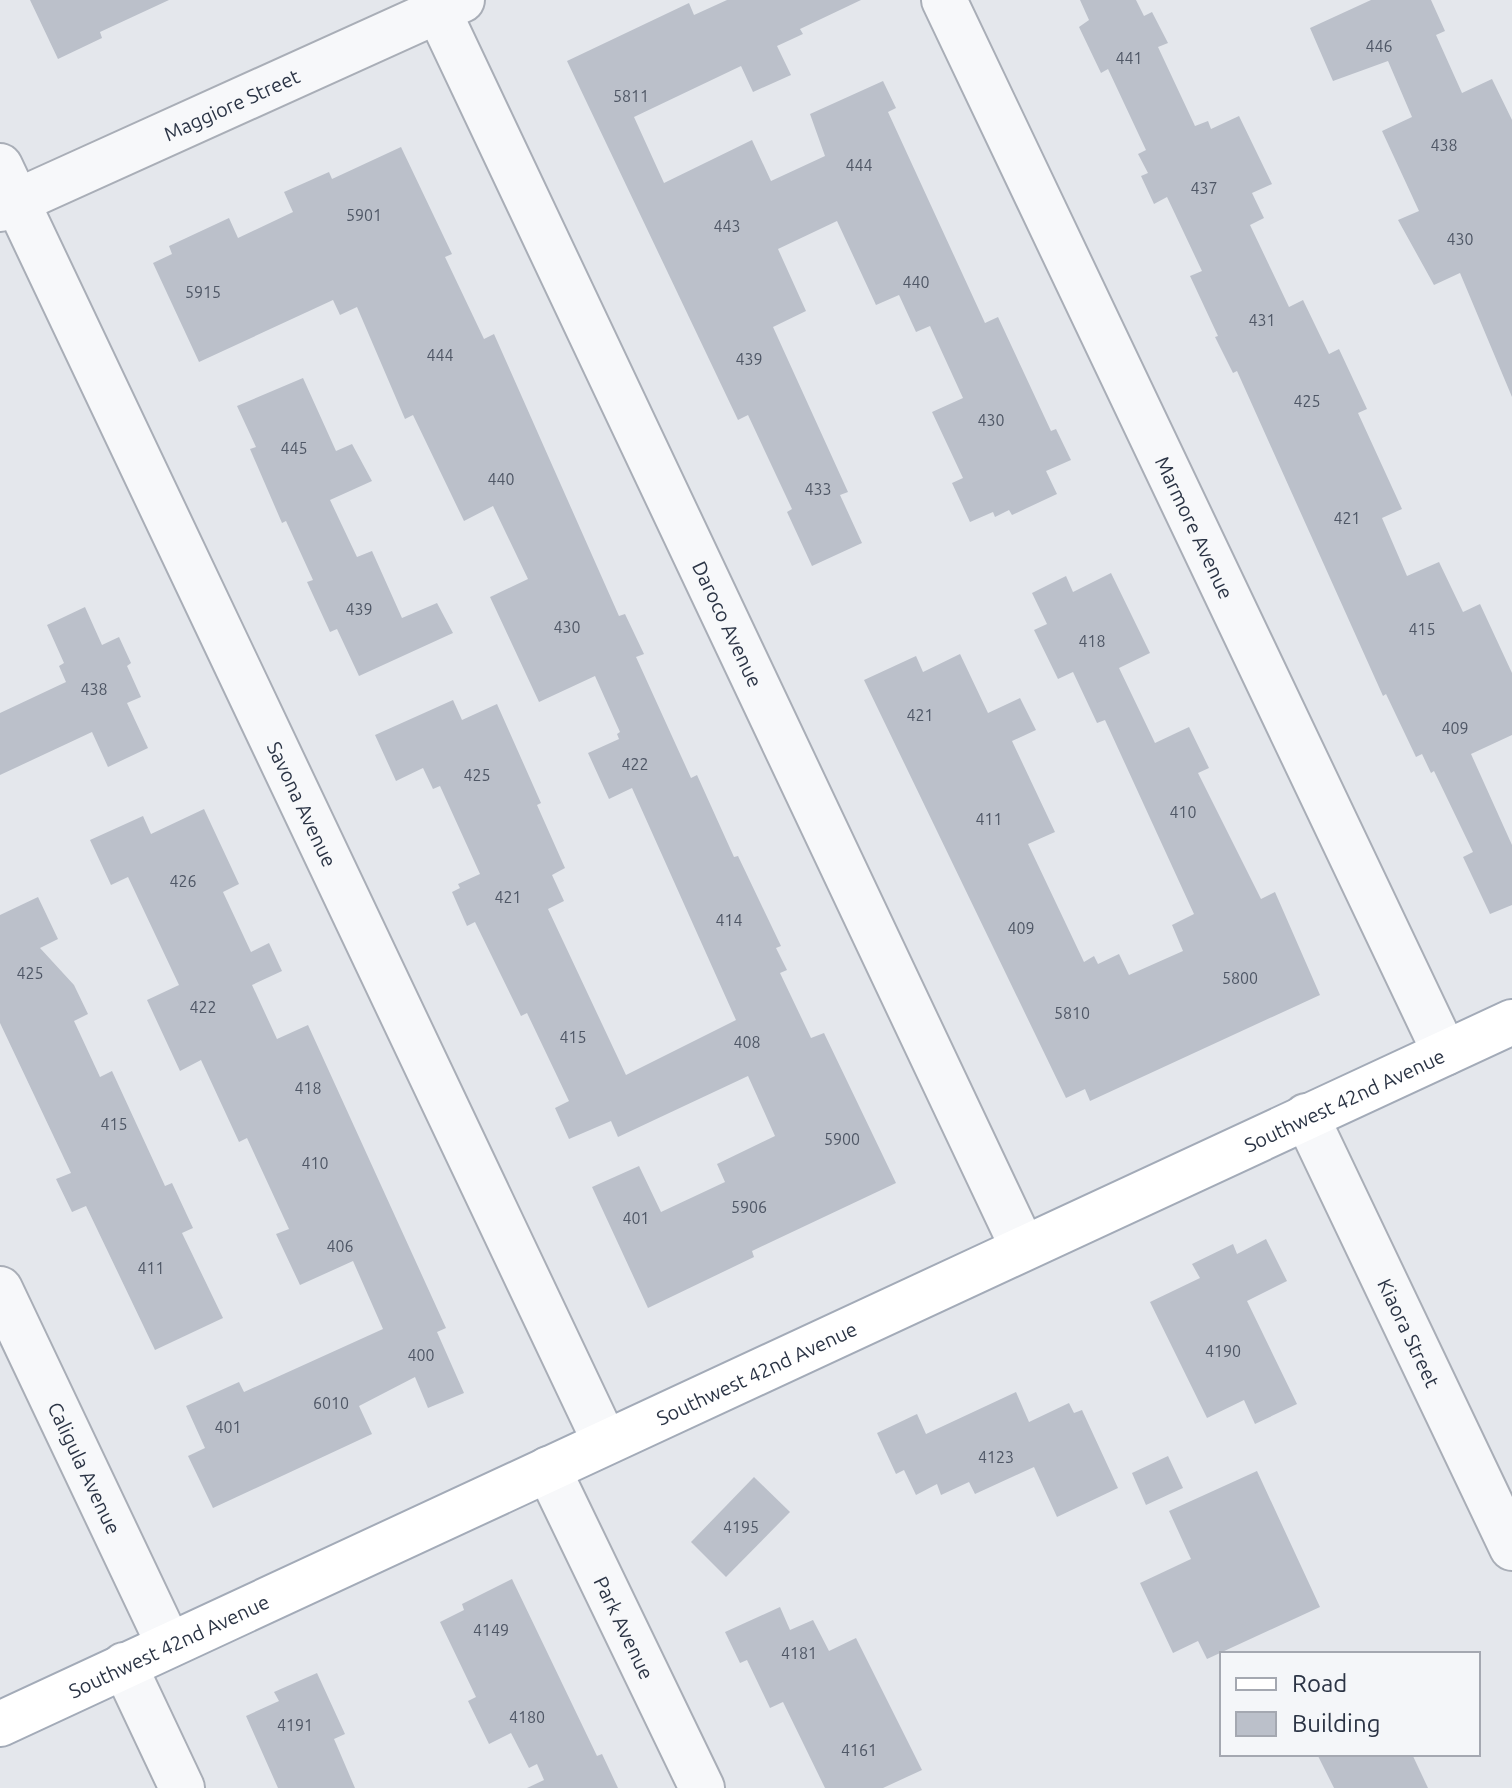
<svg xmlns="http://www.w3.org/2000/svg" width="1512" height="1788" font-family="Ubuntu,sans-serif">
<rect width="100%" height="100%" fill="#e4e7ec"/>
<g fill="#bbc0ca">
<path d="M30 0H169L100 32 102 38 58 59Z"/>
<path d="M727 0H861L800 29 803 34 777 46 791 75 753 92 741 66 634 117 664 183 752 140 771 181 825 156 810 114 883 81 896 108 888 112 985 323 998 317 1051 431 1056 429 1071 460 1046 471 1057 494 1012 515 1009 510 995 517 993 512 970 522 952 483 963 478 932 412 963 398 930 326 916 332 899 295 876 305 837 221 778 249 806 311 773 327 848 492 840 495 862 543 812 566 787 512 792 509 748 415 738 420 567 61 689 3 694 15Z"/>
<path d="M1080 0H1136L1144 16 1152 12 1168 43 1158 47 1195 126 1208 121 1211 129 1239 116 1272 184 1252 193 1264 218 1250 225 1289 307 1303 300 1329 354 1339 349 1367 409 1358 413 1402 509 1382 518 1407 576 1439 562 1463 612 1480 604 1512 673V735L1471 754 1512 845V905L1490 914 1463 857 1473 852 1434 771 1431 773 1422 754 1416 757 1386 694 1383 696 1237 371 1233 373 1215 337 1218 336 1190 276 1202 271 1167 197 1154 204 1141 176 1148 173 1138 154 1146 150 1108 69 1101 73 1079 27 1089 20Z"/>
<path d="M1371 0H1431L1445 31 1436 35 1462 93 1492 79 1512 120V397L1460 273 1434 285 1398 220 1419 211 1382 131 1412 117 1388 61 1333 81 1310 28Z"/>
<path d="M401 147 452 254 445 257 484 339 494 334 619 616 625 614 644 654 636 657 691 778 697 775 734 857 738 856 781 946 776 948 787 970 780 973 811 1038 824 1033 896 1183 752 1251 754 1257 648 1308 592 1187 639 1166 661 1212 725 1182 717 1164 775 1136 748 1076 618 1137 611 1121 569 1139 555 1108 569 1101 527 1013 521 1016 475 922 467 926 452 892 460 888 458 884 480 874 440 786 433 789 423 768 396 781 375 735 453 700 462 720 497 704 541 803 537 805 565 868 552 875 564 901 548 909 626 1075 736 1020 632 788 609 799 588 753 619 739 617 734 620 732 595 676 539 702 490 597 528 579 493 506 464 521 413 415 405 419 357 307 340 315 333 300 199 362 153 263 172 254 169 246 229 218 238 238 293 212 284 192 329 172 332 179Z"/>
<path d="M303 378 336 451 352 444 372 481 330 500 357 557 372 551 402 618 437 603 453 633 359 676 337 629 330 632 307 582 313 580 286 521 282 523 250 449 256 447 237 406Z"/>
<path d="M1111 573 1150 653 1119 668 1155 743 1189 727 1209 768 1198 773 1261 899 1275 892 1320 995 1090 1101 1085 1089 1066 1098 864 680 916 656 923 672 960 654 988 713 1020 698 1036 730 1012 741 1055 832 1028 844 1084 962 1094 956 1098 964 1119 954 1129 975 1183 951 1172 925 1194 914 1105 720 1097 723 1073 672 1058 679 1034 630 1047 624 1032 593 1066 576 1073 592Z"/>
<path d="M85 607 102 645 119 637 131 663 127 666 141 697 127 703 148 748 108 767 92 732 0 775V713L66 682 59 666 64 663 47 625Z"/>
<path d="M204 809 239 884 223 892 251 952 269 943 282 971 252 985 277 1039 308 1025 446 1328 437 1332 464 1393 428 1408 415 1377 359 1406 372 1434 213 1508 188 1456 205 1448 186 1406 239 1382 244 1392 383 1329 353 1261 300 1285 276 1234 289 1229 247 1138 239 1142 201 1060 180 1071 147 1000 179 985 128 877 111 885 90 840 143 816 151 834Z"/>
<path d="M38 897 58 939 40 948 74 985 88 1014 74 1021 100 1077 112 1071 165 1186 172 1183 193 1228 182 1233 223 1318 155 1350 86 1206 72 1212 56 1179 71 1173 0 1023V915Z"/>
<path d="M1266 1239 1287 1281 1247 1301 1297 1404 1255 1424 1244 1400 1207 1418 1150 1302 1200 1278 1192 1264 1233 1244 1237 1254Z"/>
<path d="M1016 1392 1029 1422 1069 1403 1074 1413 1082 1410 1118 1488 1057 1517 1034 1467 975 1494 969 1482 941 1495 937 1484 916 1495 904 1470 896 1474 877 1433 917 1414 926 1434Z"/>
<path d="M1168 1456 1183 1488 1146 1505 1132 1473Z"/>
<path d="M1257 1471 1320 1607 1207 1659 1198 1641 1173 1653 1140 1583 1191 1559 1169 1511Z"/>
<path d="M754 1477 790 1512 726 1577 691 1542Z"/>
<path d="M512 1579 597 1756 602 1754 618 1788H527L544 1780 537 1764 529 1768 511 1733 489 1744 468 1701 476 1697 440 1622 464 1610 462 1604Z"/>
<path d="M780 1607 790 1630 813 1620 829 1651 856 1638 922 1770 883 1788H825L783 1702 770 1708 747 1660 740 1663 725 1632Z"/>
<path d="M317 1673 345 1734 334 1739 355 1788H278L246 1716 279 1701 274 1692Z"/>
<path d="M1317 1754H1412L1428 1788H1334Z"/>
</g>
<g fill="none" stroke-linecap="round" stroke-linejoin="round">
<g stroke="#a9aeb7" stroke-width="48">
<g id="minor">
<path id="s1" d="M433 0 1023 1248"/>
<path id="s2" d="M944 0 1445 1053"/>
<path id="s3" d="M0 166 605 1442"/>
<path id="s4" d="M0 209 462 0"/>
<path id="s5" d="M1306 1116 1512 1548"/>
<path id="s6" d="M0 1289 169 1645"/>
<path id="s7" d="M548 1469 702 1788"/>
<path d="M124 1665 182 1788"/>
</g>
</g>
<g stroke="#a3abb8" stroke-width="48">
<g id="major">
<path id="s8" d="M0 1724 1512 1022"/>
</g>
</g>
<use href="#minor" stroke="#f7f8fa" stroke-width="44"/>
<use href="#major" stroke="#fff" stroke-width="44"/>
</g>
<g text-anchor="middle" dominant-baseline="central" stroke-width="7" stroke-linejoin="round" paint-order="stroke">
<g font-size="16" fill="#4f5766">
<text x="1379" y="46">446</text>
<text x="1129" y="58">441</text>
<text x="631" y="96">5811</text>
<text x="1444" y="145">438</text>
<text x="859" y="165">444</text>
<text x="1204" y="188">437</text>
<text x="364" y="215">5901</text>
<text x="727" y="226">443</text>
<text x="1460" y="239">430</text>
<text x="916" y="282">440</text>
<text x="203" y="292">5915</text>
<text x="1262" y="320">431</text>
<text x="440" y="355">444</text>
<text x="749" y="359">439</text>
<text x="1307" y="401">425</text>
<text x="991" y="420">430</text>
<text x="294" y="448">445</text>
<text x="501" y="479">440</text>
<text x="818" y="489">433</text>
<text x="1347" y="518">421</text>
<text x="359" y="609">439</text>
<text x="567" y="627">430</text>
<text x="1422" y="629">415</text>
<text x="1092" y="641">418</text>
<text x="94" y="689">438</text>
<text x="920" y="715">421</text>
<text x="1455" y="728">409</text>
<text x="635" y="764">422</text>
<text x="477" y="775">425</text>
<text x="1183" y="812">410</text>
<text x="989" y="819">411</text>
<text x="183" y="881">426</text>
<text x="508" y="897">421</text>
<text x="729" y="920">414</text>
<text x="1021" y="928">409</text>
<text x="30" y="973">425</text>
<text x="1240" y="978">5800</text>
<text x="203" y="1007">422</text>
<text x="1072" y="1013">5810</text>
<text x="573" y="1037">415</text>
<text x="747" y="1042">408</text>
<text x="308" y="1088">418</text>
<text x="114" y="1124">415</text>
<text x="842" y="1139">5900</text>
<text x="315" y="1163">410</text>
<text x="749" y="1207">5906</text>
<text x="636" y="1218">401</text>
<text x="340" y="1246">406</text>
<text x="151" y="1268">411</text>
<text x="1223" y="1351">4190</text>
<text x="421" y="1355">400</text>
<text x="331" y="1403">6010</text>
<text x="228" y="1427">401</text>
<text x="996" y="1457">4123</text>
<text x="741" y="1527">4195</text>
<text x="491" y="1630">4149</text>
<text x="799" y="1653">4181</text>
<text x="527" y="1717">4180</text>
<text x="295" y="1725">4191</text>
<text x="859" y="1750">4161</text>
</g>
<g font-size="20" fill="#2b3445" stroke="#f4f6f9">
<text stroke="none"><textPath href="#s4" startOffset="254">Maggiore Street</textPath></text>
<text stroke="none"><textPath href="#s2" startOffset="584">Marmore Avenue</textPath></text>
<text stroke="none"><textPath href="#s1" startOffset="690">Daroco Avenue</textPath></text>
<text stroke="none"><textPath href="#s3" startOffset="706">Savona Avenue</textPath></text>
<text stroke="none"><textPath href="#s8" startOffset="1482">Southwest 42nd Avenue</textPath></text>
<text stroke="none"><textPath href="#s5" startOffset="240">Kiaora Street</textPath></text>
<text stroke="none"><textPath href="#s8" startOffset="834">Southwest 42nd Avenue</textPath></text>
<text stroke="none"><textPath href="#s6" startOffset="198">Caligula Avenue</textPath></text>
<text stroke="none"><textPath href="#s7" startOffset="176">Park Avenue</textPath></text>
<text stroke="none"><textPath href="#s8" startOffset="186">Southwest 42nd Avenue</textPath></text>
</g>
</g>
<rect x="1220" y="1652" width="260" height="104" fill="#f4f6f9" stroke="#a4a8b1" stroke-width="2"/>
<rect x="1236" y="1678" width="40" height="12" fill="#ffffff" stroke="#a4a8b1" stroke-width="2"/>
<text x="1292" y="1692" font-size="24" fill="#2b3445">Road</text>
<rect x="1236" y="1712" width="40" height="24" fill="#bbc0ca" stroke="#a4a8b1" stroke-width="2"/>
<text x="1292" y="1732" font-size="24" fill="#2b3445">Building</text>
</svg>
